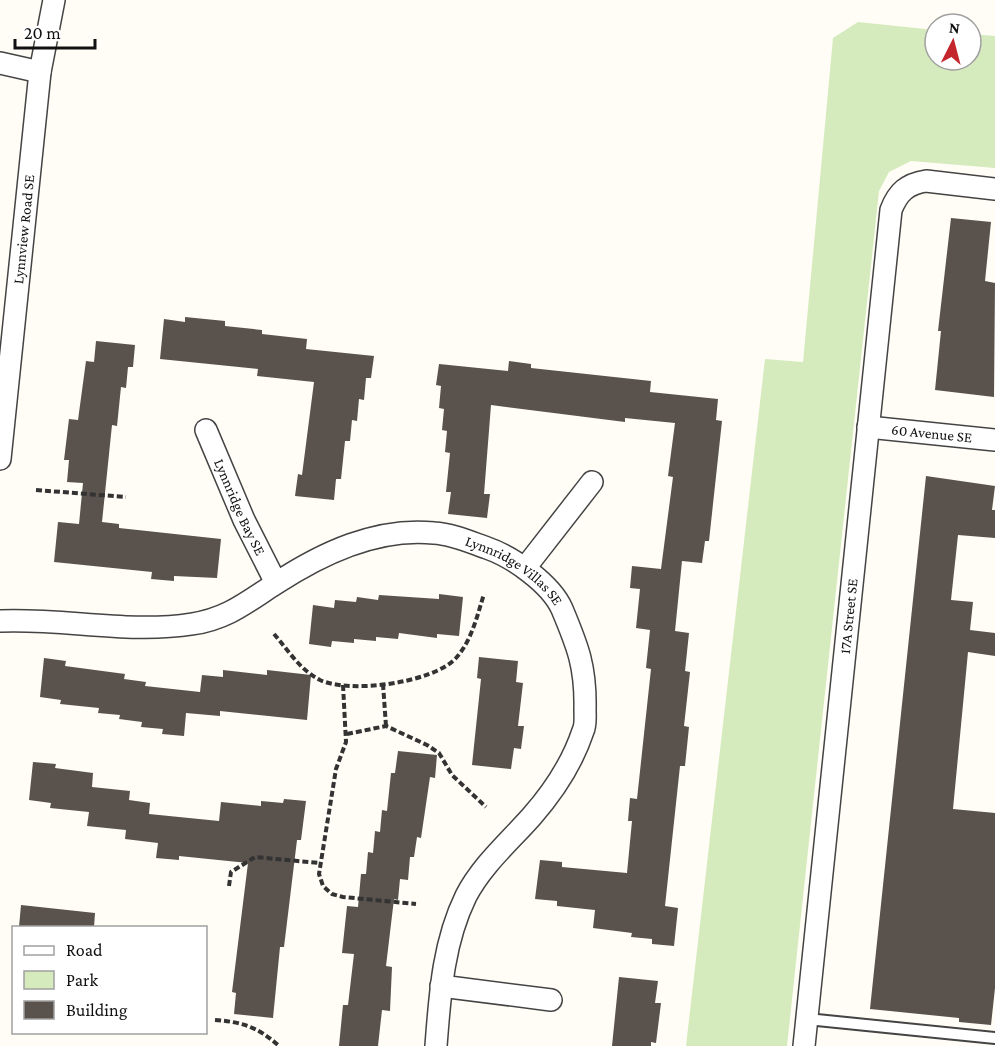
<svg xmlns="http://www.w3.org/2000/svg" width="995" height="1046" font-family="'Crimson Pro',serif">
<rect width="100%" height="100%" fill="#fffdf5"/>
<path fill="#d5ebbd" d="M858 22 935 30V60H971V34L995 36V168L911 161 889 172 879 191 787 1046H686L765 359 803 362 833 38Z"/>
<g fill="#5a524d">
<path d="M951 218 991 222 985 281 995 283 994 397 935 390 941 331H938Z"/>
<path d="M185 317 225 321V326L262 330V334L307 339 306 349 374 356 371 378H366L364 400 359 399 357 421 352 420 350 441H345L341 479H336L334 500 295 496 298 474 302 475 314 382 257 376 258 369 160 359 164 319 185 322Z"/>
<path d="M96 341 135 345 133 367H128L126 388 121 387 117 426 112 425 102 522 119 524V528L221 539 217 578 174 576V581L151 579 152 572 54 562 58 522 79 524 83 483 67 482 69 460H64L69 419 78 420 86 361 94 362Z"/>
<path d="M509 361 531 364V368L651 381 650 392 718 399 716 420 722 421 709 541H705L702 563 682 561 675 631 689 633 685 671 690 672 684 726 689 727 685 766H680L665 906 678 908 674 946 652 944V939L631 937 632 933 593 928 595 910 557 906V901L535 899 540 860 562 862V867L627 873 632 821H628L630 798 637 799 651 669 646 668 650 630 636 628 640 589 630 588 632 566 661 569 673 477 668 476 675 423 625 418V422L491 405 484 494H490L487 518 448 514 451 492H446L450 453 445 452 447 431 442 430 444 409 439 408 441 386 436 385 439 364 508 371Z"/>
<path d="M926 476 995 486 992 510H995V538L958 535 951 600 973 602 970 630 995 633V656L968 652 953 809 995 813V988L991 1025 959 1022V1018L870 1009Z"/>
<path d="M439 594 463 597 459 636 437 634V638L399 633 398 639 376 637V641L354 639V643L332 641 331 647 309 644 313 605 334 608 335 600 356 602 357 597 378 600 379 595 439 599Z"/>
<path d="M479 657 518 661 516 682 523 683 518 726H524L521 749 514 748 511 769 472 765 481 679 477 678Z"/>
<path d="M44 658 66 661 65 666 125 674 124 679 146 682 145 686 200 692 202 675 223 677V670L267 675V670L311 675 307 720 220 711V716L186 713 184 736 162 734 163 729 141 727 142 722 119 719 120 715 98 713 99 708 60 704 61 700 40 697Z"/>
<path d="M398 751 437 755 435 778 430 777 421 838 417 837 414 857H410L408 880 400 879 398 900 394 899 386 966 392 967 390 1011 382 1010 378 1046H339L343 1005H348L354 954 342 953 347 906 358 907 361 874H366L368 852 373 853 375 831 380 832 382 810 387 811 391 773H395Z"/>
<path d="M33 762 56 764 55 768 93 773 92 787 130 791 129 800 150 803 149 814 219 821 221 802 261 806V801L283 803 284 799 306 801 301 840H297L284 947H280L273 1018 234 1014 236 993 232 992 248 863 179 856V860L156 858 158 843 125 839 126 830 87 826 89 812 50 808 51 803 29 800Z"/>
<path d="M21 905 95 913 94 927H19Z"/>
<path d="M619 977 658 981 655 1003H661L656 1043 651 1042V1046H612Z"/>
</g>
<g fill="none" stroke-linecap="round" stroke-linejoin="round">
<g stroke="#444" stroke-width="14">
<path id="lane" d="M807 1019 995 1038"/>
</g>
<g stroke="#444" stroke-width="24">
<g id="street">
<path d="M0 63 40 72"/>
<path id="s1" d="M868 427 995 440"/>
<path id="s2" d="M206 430 244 520 276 583"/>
<path id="s3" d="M0 459 40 72 54 0"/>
<path d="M525 568 592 482"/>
<path id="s4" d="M0 621C64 618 128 634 192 624 227 619 247 602 275 584 322 553 377 527 434 533 452 534 470 542 487 548 513 557 551 584 562 609 578 647 586 667 585 710 585 717 586 725 583 731 573 761 553 792 532 816 510 841 482 865 466 896 443 943 440 994 436 1046"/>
<path d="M441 986 551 1000"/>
<path id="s5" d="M804 1046 891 210C898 192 907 184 926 181L995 189"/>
</g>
</g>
<g stroke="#333" stroke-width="4" stroke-dasharray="6 3" stroke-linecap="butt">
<path d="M36 490 126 497"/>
<path d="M274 634C288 650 300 670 320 680 350 694 433 683 456 658 472 640 477 616 484 594"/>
<path d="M383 684 386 726"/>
<path d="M343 685 346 742 336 769 319 874 323 886 332 894 343 897 416 904"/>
<path d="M347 734 386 726 427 745 439 753 452 775 486 807"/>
<path d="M229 886 231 872 255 857 319 863"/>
<path d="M215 1020C242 1022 258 1027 279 1046"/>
</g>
<use href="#lane" stroke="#fff" stroke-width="10"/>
<use href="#street" stroke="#fff" stroke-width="21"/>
</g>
<g text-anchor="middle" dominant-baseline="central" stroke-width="6" stroke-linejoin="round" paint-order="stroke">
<g font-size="15" fill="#111" stroke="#fff">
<text stroke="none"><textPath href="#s3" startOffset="231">Lynnview Road SE</textPath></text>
<text stroke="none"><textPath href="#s1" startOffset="64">60 Avenue SE</textPath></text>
<text stroke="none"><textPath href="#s2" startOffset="84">Lynnridge Bay SE</textPath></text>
<text stroke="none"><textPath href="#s4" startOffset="546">Lynnridge Villas SE</textPath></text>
<text stroke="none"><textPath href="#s5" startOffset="432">17A Street SE</textPath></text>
</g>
</g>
<rect x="12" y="926" width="195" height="108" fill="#ffffff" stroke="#a0a0a0" stroke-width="1.5"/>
<rect x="24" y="946" width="30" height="9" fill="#ffffff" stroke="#a0a0a0" stroke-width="1.5"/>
<text x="66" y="956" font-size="18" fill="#111111">Road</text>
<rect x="24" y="971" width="30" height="18" fill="#d5ebbd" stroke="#a0a0a0" stroke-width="1.5"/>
<text x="66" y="986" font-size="18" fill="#111111">Park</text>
<rect x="24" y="1001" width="30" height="18" fill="#5a524d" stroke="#a0a0a0" stroke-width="1.5"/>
<text x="66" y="1016" font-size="18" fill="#111111">Building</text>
<g transform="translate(953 42) rotate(6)"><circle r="28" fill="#ffffff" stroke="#a0a0a0" stroke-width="1.5"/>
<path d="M0-4.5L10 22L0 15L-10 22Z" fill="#c4262e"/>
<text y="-9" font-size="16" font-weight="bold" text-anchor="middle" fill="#111111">N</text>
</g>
<path d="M15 39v9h80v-9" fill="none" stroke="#111111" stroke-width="3"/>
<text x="24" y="39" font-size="18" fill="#111111" stroke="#ffffff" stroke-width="4.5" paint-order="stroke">20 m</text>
</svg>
